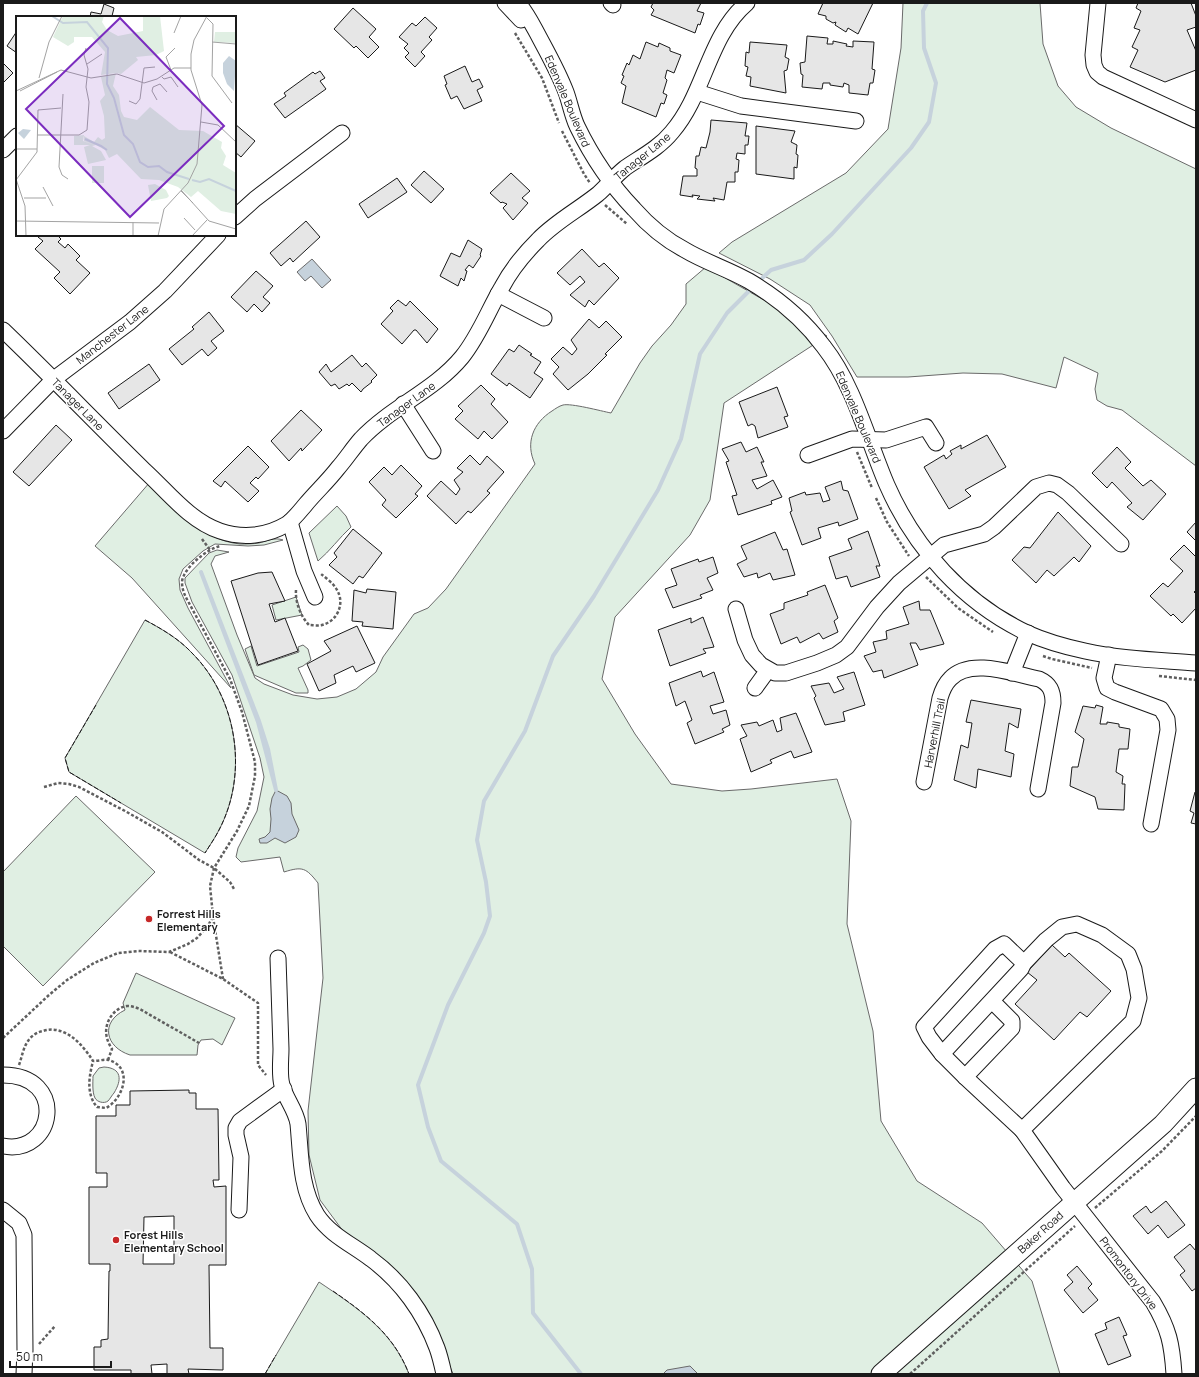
<svg xmlns="http://www.w3.org/2000/svg" width="1199" height="1377" font-family="Manrope,sans-serif">
<rect width="100%" height="100%" fill="#fff"/>
<g fill="#e0efe3" stroke="#6a6a6a">
<path d="M903 3H1040L1043 44 1058 86 1076 107 1111 128 1196 169V466L1122 410 1107 406 1097 400 1095 389 1098 373 1064 357 1056 388 1002 374 963 373 908 377H857L832 336 810 305 770 279 719 253 732 242 846 173 888 129 901 48Z"/>
<path d="M706 267 827 336 724 403 710 500 690 535 615 617 602 679 635 734 671 784 722 791 751 789 837 779 851 821 847 924 873 1031 881 1121 917 1181 982 1223 1032 1281 1060 1374H453L429 1315 343 1231 320 1200 309 1155 308 1111 323 978 318 883C306 868 303 866 284 872L280 857 241 862 236 857 238 848 257 811 264 777 260 758 232 675 192 602 185 583V578L209 553 217 550 229 552 215 556 211 564 237 635 255 678 264 684 293 695 317 699 337 697 356 689 376 672 383 657 414 614 428 608 446 589 535 464C525 443 533 423 552 411 555 409 559 406 563 405 571 403 601 411 611 413L640 363 652 346 671 325 686 304V284Z"/>
<path d="M150 482C176 508 201 540 240 544 246 544 253 544 259 543 266 541 275 537 283 540L264 545 248 546 215 544 203 551 183 569 179 579 180 590 188 608 231 688 132 578 95 546Z"/>
<path d="M337 506 346 516 351 527C339 538 330 551 318 561L309 533Z"/>
<path d="M296 597 302 615 276 620 272 605Z"/>
<path d="M145 620C162 629 179 639 192 653 237 698 249 773 219 830 215 838 210 845 205 853L69 772 65 758Z"/>
<path d="M303 645 308 649 311 660 303 666 298 668 308 690V693H296L254 675 245 649 251 646 257 666 299 652 298 647Z"/>
<path d="M76 796 155 872 43 986 3 946V872Z"/>
<path d="M136 973 235 1018 222 1045 213 1039 201 1040 198 1045 197 1055H130C105 1047 100 1022 125 1010L123 1003Z"/>
<path d="M104 1067C122 1068 122 1080 114 1093 112 1095 110 1099 108 1101 104 1104 97 1102 95 1098 92 1092 93 1082 93 1076L99 1068Z"/>
<path d="M319 1282C356 1307 392 1330 409 1374H265Z"/>
</g>
<g fill="#c6d2dc" stroke="#6a6a6a">
<path d="M312 259 331 280 322 288 311 276 305 281 297 272Z"/>
<path d="M276 790 287 796 291 803 292 814 299 830 296 837 285 843 275 838 267 843H260L259 839 265 837 270 832 271 819 270 809 272 798Z"/>
<path d="M690 1366 698 1374H663L667 1370Z"/>
</g>
<g fill="none" stroke-linecap="round" stroke-linejoin="round">
<g stroke="#c6d2dc" stroke-width="4">
<path d="M758 282 771 270 804 260 832 234 911 148 929 122 936 83 924 48 923 11 927 3"/>
<path d="M201 572 259 721 268 749 276 790 258 722Z"/>
<path d="M581 1374 533 1313 532 1269 517 1224 441 1161 428 1127 418 1085 448 1005 484 933 490 916 486 882 477 840 484 801 525 731 553 656 594 596 658 490 681 439 700 354 727 313 753 287"/>
</g>
</g>
<g fill="#e6e6e6" stroke="#1a1a1a" fill-rule="evenodd">
<path d="M653 3H701L697 11 704 13 700 25 698 24 695 33 651 15 654 10 651 7Z"/>
<path d="M823 3H873L858 34 848 28 846 32 835 25 836 22 833 23 826 19V16L818 14Z"/>
<path d="M1138 3H1191L1196 16V27L1187 30 1196 51V70L1165 82 1130 67 1138 50 1132 47 1140 30 1134 28 1141 11 1136 8Z"/>
<path d="M104 4 114 8 112 16 114 17H90L91 12 101 14Z"/>
<path d="M353 8 376 29 369 37 379 47 368 58 356 46 354 48 334 29Z"/>
<path d="M425 17 437 28 429 37 432 40 421 52 425 56 415 67 405 57 409 53 404 48 408 44 399 37 412 23 416 26Z"/>
<path d="M17 31V53L7 46Z"/>
<path d="M807 36 828 38 827 44H833V41L847 44 846 46 853 47V41L874 42 872 69 875 70 873 83H870L868 95 849 93V85L844 83 843 87 830 85V83H823L822 89 802 87 803 75 801 74 800 63 805 62Z"/>
<path d="M646 42 658 47 659 43 670 48V51L681 55 674 73 667 70 665 78 667 80 663 93 667 95 664 104 661 103 656 117 622 103 626 86 621 83 624 76 622 75 627 63 629 65 633 55 640 59Z"/>
<path d="M750 42 787 45 785 57 789 59 787 70 784 71 786 93 750 86 751 77 746 76 748 67 745 66 746 52 749 53Z"/>
<path d="M3 63 13 73 3 83Z"/>
<path d="M465 66 472 82 479 79 483 87 477 90 482 101 464 109 457 96 451 99 445 85 447 84 444 76Z"/>
<path d="M320 71 325 78 320 81 326 89 285 118 274 104 286 96 284 93 313 72 315 74Z"/>
<path d="M711 120 747 123 745 136H749L748 145H745V154L737 153 736 159 739 160 738 172H735V182H727L724 200 713 198 715 201 697 199 700 196 692 195 693 197 680 195 683 176H697V169L695 168 696 156H699L701 147 706 148 710 132Z"/>
<path d="M235 124 255 141 241 157 235 152Z"/>
<path d="M756 126 795 131 791 142 797 145 796 154 798 155 797 168 794 167V179L756 174Z"/>
<path d="M424 171 444 189 431 203 411 185Z"/>
<path d="M511 173 530 191 522 198 528 203 513 220 503 208 507 204 502 202 501 203 490 193Z"/>
<path d="M397 178 407 192 368 218 359 204Z"/>
<path d="M306 221 320 237 293 262 290 258 281 266 270 253Z"/>
<path d="M41 235H57L61 239 58 242 65 248 68 244 80 256 76 260 90 273 70 294 54 278 60 272 35 249 43 241 38 237Z"/>
<path d="M468 240 482 249 480 255 481 256 473 268 469 265 465 270 467 271 464 281 461 278 458 286 440 276 451 253 460 257Z"/>
<path d="M582 249 599 267 604 263 619 278 594 305 589 300 585 307 570 295 585 282 580 276 570 285 557 273Z"/>
<path d="M256 271 273 286 263 297 270 303 262 312 254 304 247 312 231 297Z"/>
<path d="M398 300 406 306 410 301 438 329 427 343 416 330H414L402 344 381 324 393 311 390 308Z"/>
<path d="M209 312 224 331 211 341 217 348 208 356 202 349 182 365 169 349 194 329 192 327Z"/>
<path d="M589 319 599 328 606 321 622 337 605 354 607 355 588 374 568 390 553 374 559 367 551 359 563 347 572 355 577 349 571 340Z"/>
<path d="M519 345 532 354 530 355 541 362 534 373 543 379 530 398 509 383 507 386 491 374 509 349 514 352Z"/>
<path d="M352 355 362 367 366 363 377 375 371 381 372 382 363 389 361 392 352 383 349 386 347 384 339 389 335 384 331 386 319 372 326 364 331 372Z"/>
<path d="M149 364 160 380 119 409 108 393Z"/>
<path d="M481 385 495 399 491 404 508 422 492 439 484 431 478 439 455 419 463 411 458 406Z"/>
<path d="M777 387 788 416 784 417 788 427 758 438 755 426 752 424 748 426 739 402Z"/>
<path d="M301 410 322 430 302 451 301 448 289 461 271 441Z"/>
<path d="M56 425 72 440 29 486 13 472Z"/>
<path d="M987 435 1006 467 965 490 971 496 949 509 924 467 944 455 946 459 952 454 950 451 961 445V449Z"/>
<path d="M741 442 746 452 757 447 764 462H761L767 476 752 480 757 489 773 480 782 497 771 501 772 504 738 515 732 496 737 495 726 462 729 461 722 449Z"/>
<path d="M248 446 269 467 258 479 256 477 250 483 259 491 248 502 225 481 221 487 213 481Z"/>
<path d="M1117 447 1131 462 1125 468 1143 486 1151 480 1166 494 1143 520 1127 507 1132 503 1112 482 1107 488 1092 473Z"/>
<path d="M470 455 480 465 487 456 504 472 487 491 490 493 471 513 468 511 456 524 427 496 441 481 456 495 460 489 454 480 463 472 457 468Z"/>
<path d="M401 465 422 486 415 494 418 496 396 518 382 505 386 500 369 482 384 467 392 475Z"/>
<path d="M841 481 843 490 848 491 858 519 839 526 838 522 818 528 821 538 802 545 790 512 792 511 789 498 805 492 806 495 820 493 823 502 830 500 825 487Z"/>
<path d="M1058 512 1091 546 1079 562 1074 557 1054 576 1047 570 1036 583 1012 560 1024 547 1030 548Z"/>
<path d="M1196 522V541L1187 532Z"/>
<path d="M353 529 382 553 363 578 359 576 353 584 329 565 337 557 334 553Z"/>
<path d="M868 531 880 566H876L880 577 851 587 847 576 836 579 829 557 852 549 848 539Z"/>
<path d="M775 532 783 550 787 549 795 575 773 580 770 573 758 578 757 573 744 577 737 564 747 559 741 546Z"/>
<path d="M1184 545 1196 557V590L1194 592 1196 594V608L1182 623 1173 614 1171 616 1150 596 1163 583 1168 587 1183 571 1170 559Z"/>
<path d="M713 557 718 573 707 578 713 590 700 595 702 598 673 608 665 589 677 585 671 569 698 559 699 562Z"/>
<path d="M272 572 285 601 269 604 275 622 285 618 298 651 258 665 231 581 258 573Z"/>
<path d="M825 585 838 618 834 621 838 632 823 639 819 633 800 643 797 637 781 644 770 614 784 609V603L808 595 807 592Z"/>
<path d="M367 589 396 592 393 629 362 626 363 622 352 621 354 590 366 593Z"/>
<path d="M919 601 920 610H930L944 644 920 650 916 643H910L918 665 884 678 882 670 873 672 864 656 876 652 873 642 887 639 886 631 909 624 903 607Z"/>
<path d="M703 617 714 647 703 649 706 653 670 666 658 630 691 618V623Z"/>
<path d="M357 626 375 663 356 672 353 666 334 675 336 683 319 691 307 664 331 651 324 641Z"/>
<path d="M701 671 703 677 714 672 724 702 710 706 713 714 726 710 730 725 722 729 724 732 695 744 687 723 692 720 685 701 676 706 669 683Z"/>
<path d="M854 672 865 705 843 712 845 721 825 725 814 698 816 696 811 686 829 683 834 693 844 689 837 677Z"/>
<path d="M971 700 1021 709 1018 728 1009 723 1005 751 1014 754 1011 777 978 769 976 788 954 780 961 745 968 748 972 723 966 722Z"/>
<path d="M1096 705 1103 707 1100 724H1107V722L1119 724V727L1130 729 1128 749H1119L1116 772 1123 776 1122 784H1125L1124 810 1098 809 1095 797 1070 786 1072 767H1078L1084 739 1075 732 1083 706 1095 708Z"/>
<path d="M796 713 812 752 794 758 791 751 770 760 772 763 751 772 740 739 747 736 741 725 757 722 759 726 773 720 777 732 782 730 780 718Z"/>
<path d="M1195 792 1196 793V824L1191 823 1194 813 1190 811Z"/>
<path d="M1052 945 1065 957 1069 953 1111 991 1087 1017 1080 1012 1054 1040 1015 1004 1037 980 1027 972Z"/>
<path d="M189 1090V1093H196V1109H218L219 1180H213L214 1187 226 1186V1265H209L210 1348H223V1370L188 1369 189 1374H167V1364L151 1365 152 1374H131V1370H94V1347H101V1340L108 1339 109 1271H110V1264H89V1187H107V1173H96V1116H116V1105H130V1091ZM174 1216V1264H143L144 1217Z"/>
<path d="M1166 1201 1185 1225 1168 1238 1158 1225 1148 1234 1133 1216 1146 1206 1151 1213Z"/>
<path d="M1190 1244 1196 1251V1288L1192 1291 1180 1275 1185 1271 1174 1257Z"/>
<path d="M1077 1266 1092 1284 1088 1288 1098 1300 1083 1313 1064 1290 1073 1282 1067 1275Z"/>
<path d="M1119 1317 1127 1335 1123 1336 1131 1356 1108 1365 1095 1334 1107 1329 1105 1323Z"/>
</g>
<g fill="none" stroke-linecap="round" stroke-linejoin="round">
<g stroke="#1a1a1a" stroke-width="17">
<g id="minor">
<path d="M505 3 521 20"/>
<path d="M518 3C526 12 531 22 537 33 547 52 558 71 566 92 570 103 572 115 577 126 592 157 610 184 634 209 648 225 666 240 685 250 705 262 728 269 749 281 778 298 804 320 824 347 854 385 868 441 887 485 915 549 964 603 1027 633 1045 641 1066 647 1085 651 1121 659 1159 660 1196 663"/>
<path d="M611 3 613 5"/>
<path d="M1098 3 1093 55 1094 65 1097 72 1103 77 1196 120"/>
<path d="M697 92 741 106 856 121"/>
<path d="M3 150 17 136"/>
<path d="M235 217 255 199 342 133"/>
<path d="M498 294 544 318"/>
<path d="M3 330C51 376 97 424 145 471 168 492 190 521 220 531 243 539 267 536 287 524 294 519 300 511 306 504 316 492 328 481 338 468 346 459 353 448 361 439 391 407 434 391 462 357 479 336 488 311 502 287 511 270 524 254 538 240 555 222 578 210 598 194 607 186 615 176 625 168 641 157 659 148 672 132 705 94 708 36 747 3"/>
<path d="M403 404 433 451"/>
<path d="M3 431 54 379 130 322 165 291 218 235"/>
<path d="M808 455 852 439 886 440 926 427 936 443"/>
<path d="M290 522 304 571 315 597"/>
<path d="M736 609 745 640 752 655 761 665 775 673H786L817 663 836 655 847 647 877 607 899 583 944 545 984 534 994 527 1036 487 1049 483 1057 485 1068 493 1121 544"/>
<path d="M1109 655 1104 678 1107 688 1115 692 1161 709 1167 719 1168 730 1151 824"/>
<path d="M1012 673 1028 633"/>
<path d="M755 688 768 670"/>
<path d="M924 782 940 698C942 691 945 684 950 679 970 657 1014 674 1039 679 1050 684 1053 691 1053 703L1038 789"/>
<path d="M278 958C279 988 280 1018 281 1049 281 1059 279 1075 282 1085 285 1098 296 1110 298 1124 301 1155 300 1188 317 1215 330 1235 353 1245 371 1259 401 1281 424 1313 437 1348 440 1356 442 1365 444 1374"/>
<path d="M1024 963 1004 944 995 949 924 1027 929 1037 942 1054 1021 969 1024 963 1046 940 1062 927 1077 924 1102 935 1128 954 1134 969 1139 998 1133 1021 1022 1130 1063 1188 1153 1302C1169 1329 1172 1344 1174 1374"/>
<path d="M942 1054 965 1077 1022 1130"/>
<path d="M3 1075C68 1075 55 1156 3 1146"/>
<path d="M965 1077 1012 1028V1021L992 1001"/>
<path d="M3 1210 19 1223 24 1235 25 1350 24 1374"/>
<path d="M239 1210 241 1157 236 1135V1128L240 1121 284 1089"/>
</g>
</g>
<g stroke="#1a1a1a" stroke-width="21">
<path id="major" d="M881 1374 1163 1124 1196 1088"/>
</g>
<g stroke="#5f5f5f" stroke-width="2.5" stroke-dasharray="3 2" stroke-linecap="butt">
<path d="M515 33 542 78 559 123"/>
<path d="M562 131 584 174 590 183"/>
<path d="M605 205 627 224"/>
<path d="M857 452 872 488"/>
<path d="M876 498 887 522 909 556"/>
<path d="M202 539 210 550"/>
<path d="M926 577 958 608 993 632"/>
<path d="M296 590C295 602 301 617 309 625 313 625 318 626 322 625 338 621 345 603 337 590 334 584 326 578 321 574"/>
<path d="M1043 656 1052 659 1092 668"/>
<path d="M1159 676 1196 680"/>
<path d="M44 787 58 783 69 784 79 787 125 811 162 832 199 860 214 868 230 882 234 889"/>
<path d="M213 917 223 979"/>
<path d="M170 952 223 979 258 1003V1065L266 1075"/>
<path d="M3 1038 49 995 67 980 94 963 118 953 138 951 169 952 188 944 197 938 208 926 213 916 210 886 214 868 237 831 249 806 255 776V762L242 712 230 679 189 603C185 596 182 590 182 582 183 568 207 549 220 546"/>
<path d="M108 1060 112 1049C110 1046 108 1042 107 1038 103 1024 113 1008 127 1006 134 1006 140 1009 145 1012L199 1043"/>
<path d="M19 1065C22 1057 23 1048 28 1041 31 1036 37 1032 43 1031 65 1024 83 1045 93 1061 89 1077 86 1094 97 1107L106 1108C123 1099 134 1068 109 1060 105 1059 98 1061 93 1061"/>
<path d="M1095 1208 1162 1151 1196 1116"/>
<path d="M39 1344 55 1326"/>
<path d="M910 1374 1075 1226"/>
</g>
<use href="#minor" stroke="#fff" stroke-width="15"/>
<use href="#major" stroke="#fff" stroke-width="19"/>
<g stroke="#1a1a1a" stroke-width="1" stroke-dasharray="5 2" stroke-linecap="butt">
<path d="M145 620C162 629 179 639 192 653 237 698 249 773 219 830 215 838 210 845 205 853"/>
<path d="M96 705 65 758 69 772 121 803"/>
<path d="M333 1291C366 1314 394 1335 409 1374"/>
<path d="M265 1374 276 1355"/>
</g>
</g>
<g fill="#c62828" stroke="#fff" stroke-width="1.5">
<circle cx="149" cy="919" r="4"/>
<circle cx="116" cy="1240" r="4"/>
</g>
<g text-anchor="middle" dominant-baseline="central" stroke-width="3" stroke-linejoin="round" paint-order="stroke">
<g font-size="11" fill="#1a1a1a" stroke="#fff">
<text transform="translate(568 101) rotate(67)">Edenvale Boulevard</text>
<text transform="translate(642 156) rotate(-39)">Tanager Lane</text>
<text transform="translate(112 334) rotate(-38)">Manchester Lane</text>
<text transform="translate(78 404) rotate(45)">Tanager Lane</text>
<text transform="translate(406 404) rotate(-36)">Tanager Lane</text>
<text transform="translate(859 417) rotate(67)">Edenvale Boulevard</text>
<text transform="translate(934 733) rotate(-79)">Harverhill Trail</text>
<text transform="translate(1040 1232) rotate(-42)">Baker Road</text>
<text transform="translate(1129 1273) rotate(53)">Promontory Drive</text>
</g>
<g font-size="11" font-weight="bold" fill="#1a1a1a" stroke="#fff" text-anchor="start">
<text x="157" y="913">Forrest Hills<tspan x="157" dy="13">Elementary</tspan></text>
<text x="124" y="1234">Forest Hills<tspan x="124" dy="13">Elementary School</tspan></text>
</g>
</g>
<g transform="translate(16 16)">
<rect width="220" height="220" fill="#fff"/>
<path d="M47 0H88L86 6 91 14 102 20 127 15V0H144L148 35 140 39 120 41 122 44 105 58 100 57 97 70 103 79 105 95 108 101 121 104 134 91 163 114 187 115 206 126 205 132 210 140 207 149 220 157V198L205 195 182 175 175 181 162 171 143 164 125 163 101 138 93 142 89 134 80 129 76 130 85 135 90 144 72 148 68 131 74 129H58V120L68 119 73 114 68 119 67 125 79 129 68 125V120L78 126 82 121 86 124 89 122 88 100 84 85 89 79 85 61 100 57 85 59 89 36 76 21H58V26L52 30 37 21ZM199 16H220V27L198 26ZM76 150H88V167H76ZM139 168 150 174 153 180 151 182 135 185 132 169Z" fill="#e0efe3"/>
<path d="M213 40 220 45 218 75 211 68 207 57V47ZM7 113 15 114 8 123 2 117Z" fill="#c6d2dc"/>
<path fill="none" stroke="#c6d2dc" stroke-width="2" d="M36 0 47 7 71 6 92 32 91 68 98 82 108 119 117 128 124 146 132 151 143 150 151 156 173 163M69 123 85 130 91 134 85 130ZM176 164 184 166 193 163 220 175"/>
<path fill="none" stroke="#a3a3a3" stroke-width="1" d="M191 2 197 8 196 60 216 87M158 17 165 0M196 26 220 28M71 48 86 38M155 54 150 41 159 32M146 61 148 63 155 61 162 71M23 62 33 26 46 0M0 75 45 54 75 62 101 58 128 67 141 63 158 52H175M4 75 41 56M47 78 43 151 46 159 52 163M141 84 136 75 137 71 144 68 151 76M113 85 120 88 124 83 128 52 139 51M185 106 202 109 220 126M21 119H63L71 114 73 86 70 71 72 53 68 39 70 32M0 133H21M0 163 9 190 10 220M0 164 21 136 22 94 45 92M27 171 37 190M165 174 193 205 220 213M165 175 177 187M8 182H30M168 202 179 214M0 205 143 207M117 206V220M142 220 148 193 172 167 181 148 186 89 175 54V38L178 24 191 0M176 220 191 204"/>
<path fill="#7b2cbf" fill-opacity="0.15" stroke="#7b2cbf" stroke-width="2" d="M104 2 208 110 114 201 10 93Z"/>
<rect width="220" height="220" fill="none" stroke="#1a1a1a" stroke-width="2"/>
</g>
<rect width="1199" height="1377" fill="none" stroke="#1a1a1a" stroke-width="8"/>
<path d="M10 1361v6h101v-6" fill="none" stroke="#1a1a1a" stroke-width="2"/>
<text x="16" y="1361" font-size="12" fill="#1a1a1a" stroke="#ffffff" stroke-width="3" paint-order="stroke">50 m</text>
</svg>
